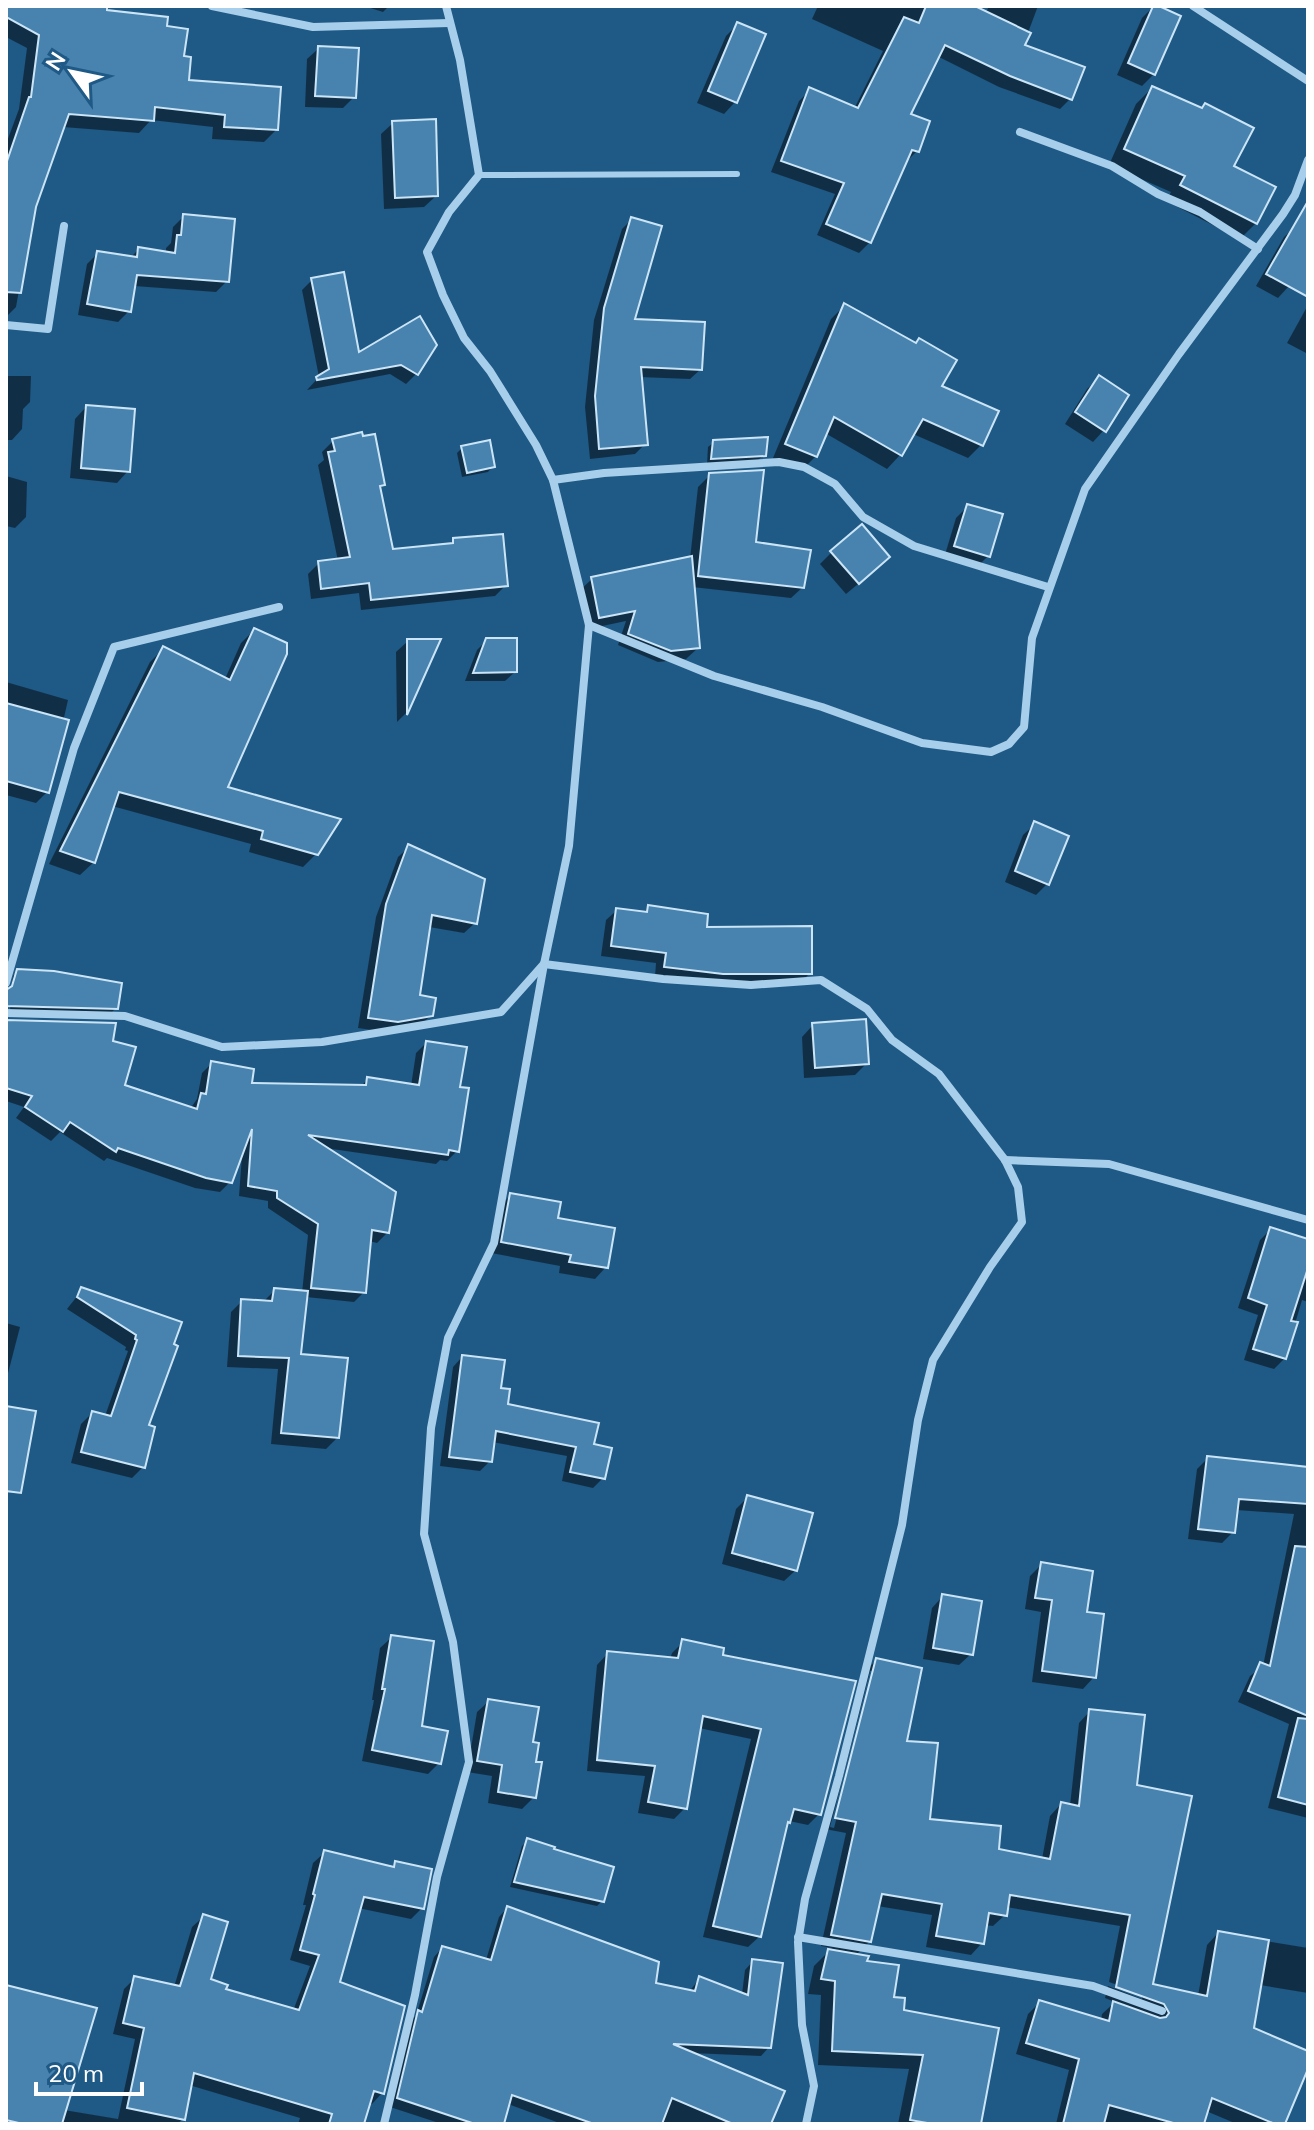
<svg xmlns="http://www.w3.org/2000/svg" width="1314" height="2130" font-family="Mulish,sans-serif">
<rect width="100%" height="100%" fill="#1f5985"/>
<g fill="#0007" fill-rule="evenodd">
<path d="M13 6H73L164 28 182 58 187 82 276 130 264 142 212 139 213 127 151 120 139 133 63 127 34 207 16 307 6 317V144L19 109 27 48 6 37V17Z"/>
<path d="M364 6H389L383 12Z"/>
<path d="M818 6H957L984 17 989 6H1038L1023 46 1071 98 1060 109 999 87 937 56 909 115 917 151 906 162 870 242 859 253 817 235 835 194 771 172 799 101 810 90 854 109 883 51 812 19Z"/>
<path d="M1154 6V74L1142 86 1117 75 1142 18Z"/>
<path d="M737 25 763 35 735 102 724 114 697 103 726 36Z"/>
<path d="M319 48 354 97 343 108 305 107 307 59Z"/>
<path d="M1152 88 1232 167 1256 223 1240 239 1166 201 1171 192 1109 165 1136 104Z"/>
<path d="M393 123 436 196 424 207 384 209 381 134Z"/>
<path d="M184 216 227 281 216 292 134 286 129 311 118 322 78 315 87 264 98 253 130 258 139 249 166 254V248L171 243 173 227Z"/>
<path d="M632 219V321L701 369 690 379 639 377 645 444 635 454 590 459 585 407 594 320 622 229Z"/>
<path d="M1296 226 1308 233V253L1289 286 1278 298 1256 286 1284 237Z"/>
<path d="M312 280 357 355 435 345 416 374 406 384 390 374 307 390 319 377 302 290Z"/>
<path d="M1308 305V354L1287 343Z"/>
<path d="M844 306 940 387 981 445 968 458 913 434 900 455 887 469 825 433 816 456 802 470 773 458 831 319Z"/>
<path d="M6 376H31L30 402 23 409 22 429 12 440H6Z"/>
<path d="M1099 378 1104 430 1093 442 1065 424 1087 389Z"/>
<path d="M86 407 128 471 117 483 70 478 75 419Z"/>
<path d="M333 441 383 484 378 489 392 551 449 545 454 540 506 585 495 596 361 610 359 593 311 599 308 574 319 563 338 561 318 465 324 460 322 452Z"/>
<path d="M714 442 764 455 758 460 707 464 708 447Z"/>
<path d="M462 448 493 466 488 472 462 477 457 453Z"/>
<path d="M710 475 754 543 803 587 791 598 692 587 698 648 686 659 658 662 618 645 626 621 588 629 580 590 592 579 690 559 698 487Z"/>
<path d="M6 476 27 482 26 517 15 528 6 526Z"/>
<path d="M968 506 988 556 976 568 944 558 956 518Z"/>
<path d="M832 552 876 569 846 594 820 564Z"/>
<path d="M254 630 225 789 316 854 303 867 249 852 251 844 112 806 94 862 80 875 49 864 150 662 163 649 225 679 241 643Z"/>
<path d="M487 640 515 672 505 681H465L477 650Z"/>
<path d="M408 641H438L406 713 397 722 396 652Z"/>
<path d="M6 682 68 700 47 792 36 803 6 795Z"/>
<path d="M1035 824 1048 883 1036 895 1005 882 1023 835Z"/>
<path d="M409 847 475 923 464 933 429 927 418 997 431 1015 420 1026 386 1032 358 1028 376 917 398 857Z"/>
<path d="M649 908 705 929 810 973 800 983 711 984 655 977 656 963 601 956 606 920 617 910 643 913Z"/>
<path d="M18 971 116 1008 111 1013 10 1011 13 976Z"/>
<path d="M813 1025 867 1063 855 1075 804 1078 802 1037Z"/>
<path d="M6 1030 111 1042 122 1086 190 1109 197 1099 202 1073 212 1063 249 1085 360 1087 368 1079 411 1086 416 1053 426 1043 458 1089 457 1151 447 1161 440 1160 436 1164 325 1148 388 1232 377 1243 369 1241 364 1292 354 1302 306 1297 299 1355 338 1437 326 1449 271 1444 278 1369 227 1367 231 1312 242 1301 263 1302 275 1290 302 1293 308 1235 268 1208V1201L239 1196 242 1155 230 1182 220 1192 195 1188 107 1158 104 1161 60 1132 51 1141 16 1118 24 1107 6 1101Z"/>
<path d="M511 1195 556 1220 606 1267 595 1279 559 1273 560 1266 491 1253 499 1207Z"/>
<path d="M1271 1229 1308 1241V1302L1302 1300 1285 1358 1274 1369 1244 1360 1258 1315 1238 1308 1260 1240Z"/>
<path d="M82 1290 179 1324 146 1427 143 1467 132 1478 71 1463 81 1424 92 1413 105 1416 128 1351 125 1350 126 1347 67 1309Z"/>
<path d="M6 1323 20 1327 6 1381Z"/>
<path d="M462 1357 499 1390 506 1406 592 1445 603 1478 593 1488 562 1481 567 1456 492 1442 490 1461 480 1471 440 1466 453 1367Z"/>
<path d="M1208 1458 1308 1469V1818L1268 1808 1289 1724 1238 1702 1250 1676 1263 1666 1294 1514 1236 1510 1233 1532 1222 1543 1188 1539 1197 1469Z"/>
<path d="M748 1497 796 1570 784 1581 722 1564 736 1509Z"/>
<path d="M1042 1564 1085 1613 1094 1677 1083 1689 1032 1682 1041 1612 1025 1609 1030 1576Z"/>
<path d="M943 1596 971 1654 959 1665 923 1659 932 1608Z"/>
<path d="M392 1637 420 1727 439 1763 428 1774 362 1761 374 1700H372L380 1648Z"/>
<path d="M683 1642 720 1657 819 1814 808 1825 789 1821 785 1825 760 1936 748 1947 703 1937 751 1739 699 1728 685 1808 674 1819 638 1813 645 1776 587 1771 597 1665 608 1653 670 1659 672 1653Z"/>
<path d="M876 1660 905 1742 928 1821 997 1851 1042 1859 1050 1816 1061 1804 1070 1806 1079 1723 1090 1711 1135 1787 1150 1986 1198 1996 1207 1945 1218 1933 1308 1948V1993L1260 1985 1252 2029 1308 2053V2064L1283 2124H1237L1206 2111 1202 2124H1056L1069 2070 1016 2054 1028 2014 1040 2002 1101 2021 1102 2014 1115 2002 1105 1998 1108 1986 1142 1999V1994L1109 1982 1120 1926 1006 1907 1005 1915 993 1926 985 1925 982 1943 971 1955 926 1947 932 1915 877 1906 870 1941 855 1956 902 2012 979 2124H898L909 2069 818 2065 821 1995 808 1994 814 1966 832 1948 821 1946 846 1833 825 1829 865 1672ZM870 1671H875L834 1828 830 1827Z"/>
<path d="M489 1701 531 1743 534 1763V1797L522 1809 488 1803 492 1776 467 1772 477 1712Z"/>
<path d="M528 1841 602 1901 597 1906 510 1887 522 1846Z"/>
<path d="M324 1853 391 1869 396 1863 422 1908 411 1919 358 1908 337 1983 382 2093 372 2104 368 2103 362 2124H298L300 2118 189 2085 183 2119 177 2124H17L22 2101 6 2096V1987L64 2110 118 2119 135 2039 113 2034 124 1989 135 1978 174 1987 192 1927 203 1917 208 1981 224 1990 293 2011 310 1966 290 1960 306 1905H303L313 1863Z"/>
<path d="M507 1908 653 1984 689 1992 699 1979 742 1994 745 1970 753 1961 769 2047 761 2056 691 2053 769 2124H562L508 2104 502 2124H442L390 2107 410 2021 416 2016 434 1957 442 1948 486 1960 499 1917Z"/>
</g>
<g fill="#4783ae" stroke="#cbe5f7" stroke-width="2">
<path d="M6 6H107V10L168 17 167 26 188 29 184 56 191 57 189 80 281 87 278 130 224 127 225 115 155 107 154 121 69 114 36 207 21 293 6 292V164L29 97H31L39 35 6 17Z"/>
<path d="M926 6H975L1031 33 1025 45 1085 67 1072 100 1010 76 945 45 911 114 930 121 919 152 912 150 871 243 826 224 844 183 781 161 809 87 858 108 904 17 919 23Z"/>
<path d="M1153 6H1159L1181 16 1155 75 1128 63Z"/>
<path d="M737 22 766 34 737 103 708 91Z"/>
<path d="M318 46 359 48 356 98 315 96Z"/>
<path d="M1152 86 1202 108 1205 103 1254 128 1234 166 1276 187 1257 224 1180 185 1185 176 1124 149Z"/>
<path d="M436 119 438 196 395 198 392 121Z"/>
<path d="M1308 201V297L1266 274Z"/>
<path d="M183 214 235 219 229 282 137 275 131 312 87 304 97 251 137 257 138 247 175 253 177 235H181Z"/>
<path d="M631 217 662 226 635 319 705 322 702 370 641 367 648 445 599 449 595 396 604 308Z"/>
<path d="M344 272 359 352 420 316 437 345 418 375 401 365 317 380 316 377 329 369 311 278Z"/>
<path d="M844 303 916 343 919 338 957 360 942 386 999 411 983 446 923 419 902 456 834 417 817 457 785 444Z"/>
<path d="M1099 375 1129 395 1106 432 1075 412Z"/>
<path d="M86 405 135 409 130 472 81 468Z"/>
<path d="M362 432 363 436 375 434 385 485 380 486 393 549 453 543V538L503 534 508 586 371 600 369 583 321 589 318 561 350 557 328 452 335 451 332 439Z"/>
<path d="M768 437 766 456 711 459 713 440Z"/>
<path d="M490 440 495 467 467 473 461 446Z"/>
<path d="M764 470 756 542 811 550 804 588 698 576 709 473Z"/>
<path d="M967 504 1003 514 990 557 954 546Z"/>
<path d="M862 524 890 557 859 584 830 551Z"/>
<path d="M692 556 700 648 671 651 628 634 635 611 599 618 591 577Z"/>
<path d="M254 628 287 643V654L228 787 341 819 318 855 261 839 263 831 119 792 95 863 60 851 163 646 230 680Z"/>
<path d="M486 638H517V672L473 673Z"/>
<path d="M407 639H441L407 715Z"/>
<path d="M6 703 69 720 49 793 6 781Z"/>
<path d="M1034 821 1069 836 1049 885 1015 871Z"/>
<path d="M408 844 485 879 477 924 432 915 420 995 436 998 433 1016 398 1022 368 1018 386 904Z"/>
<path d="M648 905 708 914 707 927 812 926V974H723L664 967 666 953 611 946 616 908 647 912Z"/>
<path d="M17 969 54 971 122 983 118 1009 6 1006V990L12 986Z"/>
<path d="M866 1019 869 1064 815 1068 812 1023Z"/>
<path d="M6 1020 116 1023 113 1041 136 1047 125 1085 197 1109 201 1093 206 1094 211 1061 254 1069 252 1083 366 1085 367 1077 419 1085 426 1041 467 1047 460 1087 469 1088 459 1152 449 1150 448 1155 308 1135 396 1192 389 1233 372 1230 366 1293 311 1288 318 1224 277 1198V1191L248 1186 252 1129 232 1183 206 1178 118 1148 116 1152 70 1122 63 1132 25 1107 32 1096 6 1088Z"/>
<path d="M510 1193 561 1202 558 1218 615 1228 608 1268 569 1262 571 1255 501 1242Z"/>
<path d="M1270 1227 1308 1239V1268L1291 1321 1298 1322 1286 1359 1253 1349 1267 1305 1248 1298Z"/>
<path d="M81 1287 182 1322 174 1344 178 1346 149 1425 155 1427 145 1468 81 1452 92 1411 111 1416 137 1340 135 1339 136 1335 77 1297Z"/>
<path d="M274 1288 308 1291 301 1354 348 1358 339 1438 281 1433 289 1358 238 1356 241 1299 272 1301Z"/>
<path d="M462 1355 505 1360 501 1388 510 1389 508 1404 599 1423 594 1444 612 1448 605 1479 570 1472 576 1447 496 1431 492 1462 449 1457Z"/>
<path d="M6 1406 36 1411 21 1493 6 1491Z"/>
<path d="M1207 1456 1308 1467V1504L1239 1499 1235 1533 1198 1529Z"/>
<path d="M747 1495 813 1513 797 1571 732 1553Z"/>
<path d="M1295 1546 1308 1547V1716L1248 1691 1260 1662 1270 1666Z"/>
<path d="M1041 1562 1093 1571 1087 1612 1104 1614 1096 1678 1042 1671 1052 1600 1035 1598Z"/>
<path d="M942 1594 982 1601 973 1655 933 1648Z"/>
<path d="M391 1635 434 1641 422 1726 448 1731 441 1764 372 1750 385 1689H382Z"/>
<path d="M682 1639 724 1648 723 1655 856 1681 821 1815 794 1809 790 1823 788 1822 761 1937 713 1926 761 1729 703 1716 687 1809 648 1802 655 1766 597 1760 607 1651 678 1658Z"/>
<path d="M876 1658 922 1668 907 1741 938 1743 930 1819 1001 1826 999 1849 1050 1859 1061 1802 1079 1806 1089 1709 1145 1715 1137 1785 1192 1796 1153 1984 1207 1996 1218 1931 1269 1940 1254 2028 1308 2051V2069L1285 2124H1275L1212 2098 1204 2124H1177L1109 2105 1104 2124H1063L1079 2059 1026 2043 1039 2000 1109 2021 1113 2001 1160 2018 1166 2017 1169 2013 1164 2004 1116 1987 1130 1915 1010 1895 1007 1916 989 1913 984 1944 936 1936 942 1904 882 1894 871 1942 831 1935 856 1822 835 1818Z"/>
<path d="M488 1699 539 1707 533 1742 539 1743 536 1762H542L536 1798 498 1792 502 1765 477 1761Z"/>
<path d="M1298 1718 1308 1719V1805L1278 1797Z"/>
<path d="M527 1838 555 1847 554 1849 614 1867 604 1902 514 1882Z"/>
<path d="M324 1850 394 1867 395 1861 432 1869 424 1909 364 1897 340 1982 405 2006 384 2094 374 2091 364 2124H329L332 2114 194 2073 185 2120 127 2108 144 2028 123 2023 134 1976 180 1986 203 1914 228 1922 211 1979 228 1985 226 1989 299 2010 319 1955 300 1950 315 1895 313 1894Z"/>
<path d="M507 1906 659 1962 656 1983 695 1991 699 1976 748 1995 752 1959 783 1963 771 2048 673 2044 785 2091 771 2124H733L672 2098 662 2124H594L512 2095 504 2124H475L397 2098 418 2010 422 2012 442 1946 491 1960Z"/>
<path d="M828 1949 869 1956 867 1961 899 1965 894 1997 905 1998 904 2010 999 2028 981 2124H933L910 2120 923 2055 832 2051 835 1981 821 1979Z"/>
<path d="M6 1985 97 2008 62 2124H23L6 2120Z"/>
</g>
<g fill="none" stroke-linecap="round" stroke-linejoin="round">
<path stroke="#a7ceea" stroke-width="6" d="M479 175 737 174"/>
<g stroke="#a7ceea" stroke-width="8">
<path d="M212 6 313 27 449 23"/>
<path d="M1193 6 1308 81"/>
<path d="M1020 132 1112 166 1158 194 1200 212 1258 249"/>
<path d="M6 325 48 329 64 226"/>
<path d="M553 480 604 473 779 462 804 467 835 484 863 517 914 546 1048 587"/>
<path d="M589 625 714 676 822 707 922 743 991 752 1009 744 1024 727 1032 638 1085 489 1179 354 1283 214 1295 195 1308 160"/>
<path d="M544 964 663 979 751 985 821 980 867 1009 892 1040 939 1074 1005 1160 1018 1187 1022 1222 990 1267 933 1360 918 1420 902 1525 839 1776 805 1899 798 1942 802 2025 814 2086 806 2124"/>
<path d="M6 983 74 748 114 647 279 607"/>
<path d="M6 1013 125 1016 222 1047 322 1042 501 1012 543 965"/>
<path d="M1005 1160 1109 1164 1308 1220"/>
<path d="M798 1937 1093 1986 1162 2011"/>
<path d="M384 2124 415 1995 437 1877 469 1762 453 1642 424 1534 431 1428 448 1338 494 1243 544 964 569 846 589 625 553 480 536 445 490 371 464 338 443 295 427 252 449 212 479 175 460 60 446 6"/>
</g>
</g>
<rect width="1314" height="2130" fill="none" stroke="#ffffff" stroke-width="16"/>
<g transform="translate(72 72) rotate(303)" stroke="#1f5985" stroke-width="6" paint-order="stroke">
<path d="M0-6L14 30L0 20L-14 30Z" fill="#ffffff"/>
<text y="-12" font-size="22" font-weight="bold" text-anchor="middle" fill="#ffffff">N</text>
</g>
<path d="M36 2082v12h106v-12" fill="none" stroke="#ffffff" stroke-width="4"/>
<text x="48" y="2082" font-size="24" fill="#ffffff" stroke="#1f5985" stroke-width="6" paint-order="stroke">20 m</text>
</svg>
